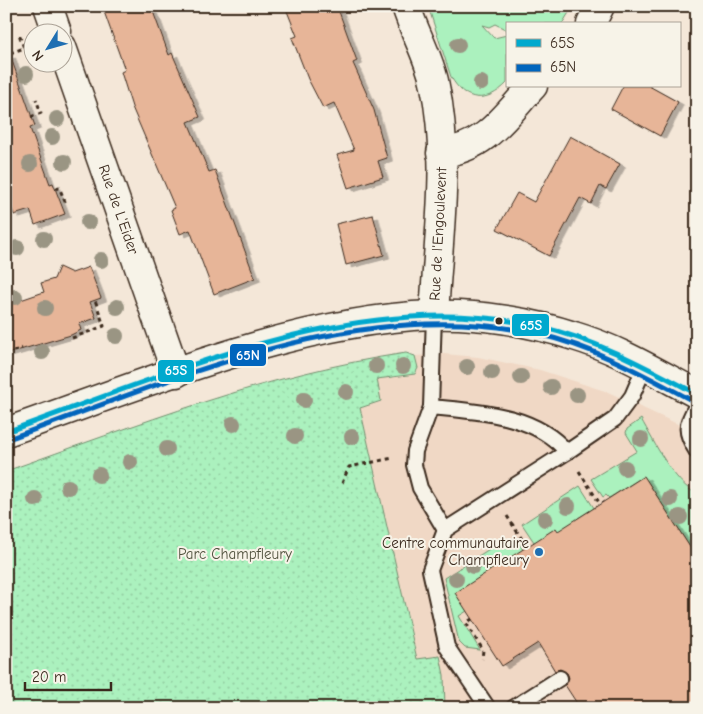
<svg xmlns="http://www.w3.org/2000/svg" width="703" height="714" font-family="'Comic Neue',sans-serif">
<defs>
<pattern id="park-dots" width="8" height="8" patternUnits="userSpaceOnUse" patternTransform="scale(1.25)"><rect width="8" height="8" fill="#abf1be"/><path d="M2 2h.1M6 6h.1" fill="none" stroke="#94cfa3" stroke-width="1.8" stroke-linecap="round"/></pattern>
<filter id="shadow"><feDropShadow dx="5.5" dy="3" stdDeviation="0" flood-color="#0004"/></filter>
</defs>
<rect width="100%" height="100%" fill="#f4e7d8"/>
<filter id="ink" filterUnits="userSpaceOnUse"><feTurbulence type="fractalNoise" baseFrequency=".02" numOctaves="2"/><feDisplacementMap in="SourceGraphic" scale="10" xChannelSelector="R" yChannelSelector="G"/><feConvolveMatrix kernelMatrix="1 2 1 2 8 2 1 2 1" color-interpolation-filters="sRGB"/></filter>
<g filter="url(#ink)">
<path fill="#f0d8c5" d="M444 354 478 357 540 370 608 392 697 433V708H445L446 701 417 660 360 408 380 401 376 379 415 374 418 368 415 356Z"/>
<g fill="#abf1be" stroke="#738e6e">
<path d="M428 6H573L562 24H507V30L495 24 489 27 482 25 494 38 507 35V83C487 104 465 102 451 77Z"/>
<path d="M641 419C655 443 673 482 697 494V558L644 476 609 498 606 495 603 497 591 479 637 451 626 433 627 429Z"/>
<path d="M580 486 594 508 578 518 588 533 534 542 522 524Z"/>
<path d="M503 543 510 546 515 543 517 546 520 544 523 550 467 611 459 616 480 650 465 648 459 642 444 578 497 544 499 546Z"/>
</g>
<path fill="url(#park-dots)" stroke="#738e6e" d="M406 353 415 356 418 368 415 374 377 379 381 401 360 408 417 659 440 656 444 675 445 708H6V471C137 425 268 373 406 353Z"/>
<g fill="#e7b598" stroke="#3b2a1e" filter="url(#shadow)">
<path d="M102 6H151L169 55 172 53 200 117 188 122 209 172 215 170 255 278 214 294 190 230 180 234 171 210 175 208 132 107 121 72 125 70Z"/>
<path d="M285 6H337L357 61 353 63 374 110 387 158 378 161 383 177 348 188 337 155 354 150 334 103 323 108 308 79 292 38 297 36Z"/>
<path d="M10 55 35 126 30 128 50 184 53 183 65 214 35 225 30 210 14 215 6 192V56Z"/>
<path d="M623 86H649L678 102 660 136 611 109Z"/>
<path d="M570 136 620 164 606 189 600 186 591 204 580 198 549 256 497 229 517 193 534 202Z"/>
<path d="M373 215 384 255 346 265 336 224Z"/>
<path d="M59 267 72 273 89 267 101 298 90 302 96 318 79 324 81 330 71 335 6 354V305L44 292 41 283 54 279Z"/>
<path d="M644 476 697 558V708H580L565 685 569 678 567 673 560 669 555 671 538 643 502 666 455 593 556 528 558 531Z"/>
</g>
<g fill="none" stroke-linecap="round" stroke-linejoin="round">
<g stroke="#3b2a1e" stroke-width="18">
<g id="lane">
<path d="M434 315 431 407 415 451 414 465 420 488 445 530"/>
<path d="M697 404C686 426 683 430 697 452"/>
<path d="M431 407C478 412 534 413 567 452"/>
<path d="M488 708 447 647 430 570 445 530 567 452 615 419 632 396 645 366"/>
<path d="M513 708 560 678"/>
</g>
</g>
<g stroke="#3b2a1e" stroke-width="31">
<g id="street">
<path d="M48 6 57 32"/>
<path d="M406 6C414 32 428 55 434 81 451 158 438 238 434 315"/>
<path d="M591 24 600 6"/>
<path id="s1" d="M62 47 176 373"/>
<path d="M441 153C486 148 504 117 533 86"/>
</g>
</g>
<g stroke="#3b2a1e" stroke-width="31">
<path id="secondary" d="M6 432C137 387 293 320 432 315 476 313 532 322 574 336 618 349 657 373 697 394"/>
</g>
<g stroke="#3b2a1e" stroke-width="3" stroke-dasharray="4 4" stroke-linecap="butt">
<path d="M10 53 24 48 19 34"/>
<path d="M31 117 41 113 36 99"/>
<path d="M56 189 59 187 66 204"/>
<path d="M72 338 104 326 95 300"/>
<path d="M6 354 22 348"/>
<path d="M579 471 600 504"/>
<path d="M342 483 349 467 393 458"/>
<path d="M507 516 527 547"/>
<path d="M472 619 466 623 483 650 482 659"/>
</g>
<use href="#lane" stroke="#f7f3e8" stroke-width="14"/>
<use href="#street" stroke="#f7f3e8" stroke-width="28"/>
<use href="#secondary" stroke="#f7f3e8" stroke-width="28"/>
<g stroke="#f7f3e8" stroke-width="9">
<path id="bus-1" d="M6 432C171 374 363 284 541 327 597 340 646 367 697 394"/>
</g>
<g stroke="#f7f3e8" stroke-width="9">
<path id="bus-2" d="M8 439C172 381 361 293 538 334 594 347 643 374 693 401"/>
</g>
<use href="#bus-1" stroke="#00a9ce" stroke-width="5"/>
<use href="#bus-2" stroke="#0065bd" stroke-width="5"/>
</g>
<g fill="#9a9583">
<circle cx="458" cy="45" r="8"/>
<circle cx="26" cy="74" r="8"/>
<circle cx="481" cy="83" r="8"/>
<circle cx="57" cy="119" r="8"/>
<circle cx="52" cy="137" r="8"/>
<circle cx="64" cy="162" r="8"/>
<circle cx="30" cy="164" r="8"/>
<circle cx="88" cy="222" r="8"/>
<circle cx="44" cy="239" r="8"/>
<circle cx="17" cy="248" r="8"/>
<circle cx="101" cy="260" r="8"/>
<circle cx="15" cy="297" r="8"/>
<circle cx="117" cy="307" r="8"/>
<circle cx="45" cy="308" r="8"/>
<circle cx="116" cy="336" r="8"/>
<circle cx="42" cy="352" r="8"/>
<circle cx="376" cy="366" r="8"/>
<circle cx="403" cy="366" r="8"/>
<circle cx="467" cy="367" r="8"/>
<circle cx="492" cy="372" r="8"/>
<circle cx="521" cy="377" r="8"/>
<circle cx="551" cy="387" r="8"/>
<circle cx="346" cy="392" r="8"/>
<circle cx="577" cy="395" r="8"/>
<circle cx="304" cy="400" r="8"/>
<circle cx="233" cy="424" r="8"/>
<circle cx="295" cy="436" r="8"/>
<circle cx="352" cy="437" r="8"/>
<circle cx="641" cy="439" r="8"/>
<circle cx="167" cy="449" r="8"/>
<circle cx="130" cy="462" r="8"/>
<circle cx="625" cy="468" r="8"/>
<circle cx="99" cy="475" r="8"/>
<circle cx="68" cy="487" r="8"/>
<circle cx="35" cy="499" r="8"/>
<circle cx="670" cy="499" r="8"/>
<circle cx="568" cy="506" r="8"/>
<circle cx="680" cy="517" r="8"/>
<circle cx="545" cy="519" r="8"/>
<circle cx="473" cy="566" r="8"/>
<circle cx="456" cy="579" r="8"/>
</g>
</g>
<circle fill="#3b2a1e" stroke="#f7f3e8" stroke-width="2" cx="499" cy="321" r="4.5"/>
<circle fill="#1f6fb2" stroke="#f7f3e8" stroke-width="2" cx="539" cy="552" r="5"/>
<g text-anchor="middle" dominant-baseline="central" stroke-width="4" stroke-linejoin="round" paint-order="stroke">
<g font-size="15" fill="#3b2a1e" stroke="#f7f3e8">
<text stroke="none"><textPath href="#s1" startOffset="172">Rue de L'Eider</textPath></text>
<text transform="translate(438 234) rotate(-87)">Rue de l'Engoulevent</text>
</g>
<g font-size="15" fill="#3b2a1e" stroke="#f7f3e8" text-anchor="end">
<text x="529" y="543">Centre communautaire<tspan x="529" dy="17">Champfleury</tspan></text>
</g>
<g font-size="15" fill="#51523e" stroke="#f7f3e8">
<text x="235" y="554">Parc Champfleury</text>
</g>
</g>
<g stroke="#f7f3e8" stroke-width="2">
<rect x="511" y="313" width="39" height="24" rx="5" fill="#00a9ce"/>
<rect x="229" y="343" width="38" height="24" rx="5" fill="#0065bd"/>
<rect x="157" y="359" width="38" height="24" rx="5" fill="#00a9ce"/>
</g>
<g font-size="14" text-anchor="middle" font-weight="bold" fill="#fff">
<text x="531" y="330">65S</text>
<text x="248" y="360">65N</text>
<text x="176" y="375">65S</text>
</g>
<rect width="703" height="714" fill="none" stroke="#f7f3e8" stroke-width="25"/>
<rect x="12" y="12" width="678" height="689" fill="none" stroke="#3b2a1e" stroke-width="2" filter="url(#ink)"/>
<rect x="506" y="22" width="175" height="65" fill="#f7f3e8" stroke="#aca397"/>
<rect x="516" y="39" width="25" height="8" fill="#00a9ce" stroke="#aca397"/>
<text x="550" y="48" font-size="15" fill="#3b2a1e">65S</text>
<rect x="516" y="64" width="25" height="8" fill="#0065bd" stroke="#aca397"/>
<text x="550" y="72" font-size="15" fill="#3b2a1e">65N</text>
<g transform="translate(48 48) rotate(233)"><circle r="24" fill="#f7f3e8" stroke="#aca397"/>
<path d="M0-4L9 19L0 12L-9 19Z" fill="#1f6fb2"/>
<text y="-8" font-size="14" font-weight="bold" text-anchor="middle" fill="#3b2a1e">N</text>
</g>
<path d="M25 682v8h86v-8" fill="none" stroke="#3b2a1e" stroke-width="2.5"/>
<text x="32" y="682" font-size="15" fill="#3b2a1e" stroke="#f7f3e8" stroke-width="4" paint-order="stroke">20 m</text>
</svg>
